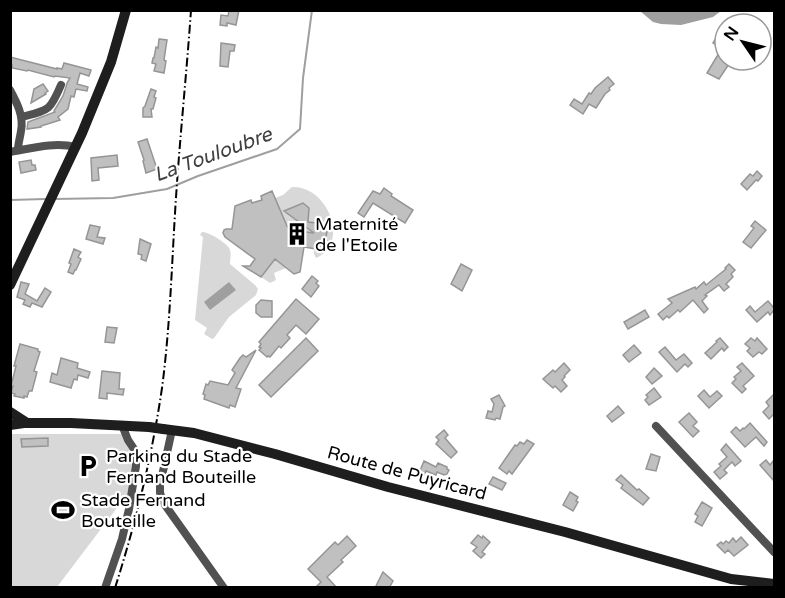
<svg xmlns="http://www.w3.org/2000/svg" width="785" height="598" font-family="'Varela Round',sans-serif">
<rect width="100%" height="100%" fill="#fff"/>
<g fill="#d8d8d8">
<path d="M292 187C329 186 350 244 316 258L314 254V249L323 250 328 227 326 223 322 224 316 233 291 230 287 227 275 198 283 195Z"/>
<path d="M202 232C209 232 225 242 229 248 232 252 230 259 230 264L255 285 258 289 256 295 229 317 214 338 212 339 204 334 207 328 195 320 203 237 200 235Z"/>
<path d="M275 259 286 268 274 273 276 280 270 283 261 277Z"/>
<path d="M11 434H124L134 455 129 492 57 587 11 588Z"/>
</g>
<g fill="#9f9f9f">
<path d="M640 11H721L713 17 681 25 661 24 653 22Z"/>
<path d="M229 282 236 290 210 310 204 302Z"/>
</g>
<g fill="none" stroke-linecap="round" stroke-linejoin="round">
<g stroke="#9f9f9f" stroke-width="2">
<path d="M54 199 113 198 167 189 198 176 277 149 300 129 303 78 312 10"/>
<path d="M10 200 45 199"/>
</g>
</g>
<g fill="#c0c0c0" stroke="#959595" stroke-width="1.5">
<path d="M229 10H239L236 25 227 23V26L220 25 221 15 228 16Z"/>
<path d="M720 32 725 35V60L731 61 719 79 707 73 719 53 718 52 721 47 713 43Z"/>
<path d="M159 39 167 40 164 60 166 61 164 73 154 71 156 64 152 63 153 58H154L156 47 158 48Z"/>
<path d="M221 43 235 45 234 51H230L228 67 220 66Z"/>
<path d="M10 57 57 69V68L62 69 64 63 91 70 89 76 80 73 77 84 88 87 87 91 76 89 74 97 71 96 68 109 58 117 60 120 41 126V127L27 129 28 122 55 112 54 111 63 96 66 87 67 83 70 78 55 76 54 77 28 70 27 71 12 68V65H10Z"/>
<path d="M608 77 614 84 609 88 610 90 605 94 596 108 589 104 583 114 570 105 574 99 582 104 589 93 591 94 595 88Z"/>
<path d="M43 84 48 91 45 93 46 94 31 103 34 89Z"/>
<path d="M151 89 156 91 154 97 156 98 153 109H151L152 117H143V108L145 106Z"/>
<path d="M147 139 157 169 146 173 143 161 144 160 138 142Z"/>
<path d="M117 155 118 166 98 168 99 180 92 181 91 158Z"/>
<path d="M31 160 32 165H35L36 170 21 173 19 162Z"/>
<path d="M757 171 762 176 758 181 756 180 747 190 741 184 750 174 753 176Z"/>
<path d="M384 188 392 194 391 196 413 210 405 223 373 203 364 217 358 213 373 191 380 194Z"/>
<path d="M272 191 287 226 291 230 314 233 284 211 303 203 309 208 308 222 327 224 328 227 325 241H329L328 248H323V250L304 247 300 272 294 274 275 259 261 277 243 266H250L255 259 225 237 223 233 224 230 226 229H232L235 206 251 200 252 203 262 200 261 196Z"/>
<path d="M755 221 766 230 751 248 743 242 754 228 751 226Z"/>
<path d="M90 225 100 227 97 237 105 238 103 244 86 239Z"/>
<path d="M140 239 151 244 146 261 141 259 142 255 138 254Z"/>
<path d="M74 249 81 252 78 257 81 259 76 270H75L73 274 68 272 71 264 69 263Z"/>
<path d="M461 264 472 270 462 291 451 284Z"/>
<path d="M729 264 735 270 731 274 733 277 726 284 729 287 724 291 719 285 705 295 707 296 702 301 708 309 704 313 693 300 680 312 678 310 669 318 667 316 663 320 658 314 672 303 668 299 695 287 696 289 704 282 706 285 726 269 725 268Z"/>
<path d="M312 276 318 281 316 283 319 286 311 297 302 289Z"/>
<path d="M21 282 29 284 25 294 37 301 45 288 51 292 42 307 32 303 30 307 23 304 25 300 17 297Z"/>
<path d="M296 299 319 319 306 334 296 325 287 335 290 338 281 348 279 346 270 357 268 356 267 357 259 350 261 348 259 347 261 344 259 342Z"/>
<path d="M261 300 272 301V317H261L256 313V305Z"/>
<path d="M768 301 774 308V310L770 315 768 312 757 322 746 310 750 306 755 312Z"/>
<path d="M645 310 649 317 628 329 624 322Z"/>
<path d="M107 327 117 328 114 343 105 342Z"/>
<path d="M306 338 318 351 271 397 259 385Z"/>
<path d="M720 338 728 347 724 351 722 348 711 359 705 353 717 342 716 341Z"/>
<path d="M751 338 755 341 757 338 767 349 762 354 759 352 753 357 747 351 750 348 745 344Z"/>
<path d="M20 344 38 349V351L40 352 34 371 37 372 32 391H29L27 397 24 396V398L14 396 15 394 11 393 13 386H11L16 366H14Z"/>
<path d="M634 345 641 353 629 362 623 355Z"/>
<path d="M665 347 676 360 684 354 692 363 688 367 685 364 677 372 659 352Z"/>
<path d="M256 350 236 388 241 389 235 407 230 405 229 408 204 399 205 395 203 394 206 384 208 385 210 381 228 385 235 373 232 370 240 358 243 355 246 357Z"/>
<path d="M61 358 78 363 77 368 90 372 88 378 78 375 77 380 74 379 71 388 50 382 52 373 57 375Z"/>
<path d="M564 363 570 370 564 376 565 377 562 380 567 386 561 392 555 386 553 388 543 379 553 370 555 372Z"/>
<path d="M742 363 754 376 743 386 746 389 742 393 732 383 736 379 734 377 741 371 737 367Z"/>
<path d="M654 368 662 376 652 384 646 377Z"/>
<path d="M102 371 120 373 119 389H124L123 395 107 393V399L99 398Z"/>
<path d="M654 388 661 397 649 405 645 400 648 397 646 395Z"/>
<path d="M704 390 710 397 717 391 722 396 709 408 698 396Z"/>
<path d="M774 394V414L769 419 763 412 769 406 766 402Z"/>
<path d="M499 395 505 406 503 407 500 419 496 418 495 420 486 418 488 411 492 412 494 404 491 399Z"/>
<path d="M618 406 624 413 612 422 607 416Z"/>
<path d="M689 413 697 422 693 426 699 431 693 437 679 422Z"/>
<path d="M750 423 767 442 764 446 756 437 745 447 731 432 736 427 740 431 743 428 744 429Z"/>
<path d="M444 430 448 435 445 438 457 452 451 458 436 444 439 440 436 437Z"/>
<path d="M48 438V446L22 447 21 439Z"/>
<path d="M527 440 534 444 512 474 509 471 507 474 499 468 515 445 517 446 520 442 524 444Z"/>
<path d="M726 444 741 461 735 466 732 462 724 470 727 473 720 479 714 472 721 466 719 464 727 457 721 450Z"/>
<path d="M651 454 660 457 656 471 646 469Z"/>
<path d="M766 460 770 465 774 460V481L760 465Z"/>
<path d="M424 461 436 467 438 463 447 467V469L449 470 447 474 444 475 437 472 436 475 426 471 424 475 419 473Z"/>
<path d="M621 475 637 490 639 489 649 498 643 505 621 488 623 485 616 480Z"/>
<path d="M493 477 506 483 502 490 489 484Z"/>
<path d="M570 492 578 497 576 501 578 502 573 511 563 505Z"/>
<path d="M702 502 712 508 702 526 695 522 698 516 695 514Z"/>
<path d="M478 535 482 538 483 536 490 542 482 552 485 554 481 558 473 551 477 547 471 543Z"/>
<path d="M347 536 356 546 341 560 343 562 327 577 337 588H315L321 582 308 569 335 542 338 545Z"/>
<path d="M741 537 748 545 734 556 728 550 725 553 717 545 721 542 723 544 726 541 729 543 733 538 736 542Z"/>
<path d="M383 572 393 581 389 588H375Z"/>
</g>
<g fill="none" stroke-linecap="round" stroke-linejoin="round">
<g stroke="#515151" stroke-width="8">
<path d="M10 90C17 103 24 116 21 131 20 138 18 144 18 150"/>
<path d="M22 117C49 110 50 111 61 85"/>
<path d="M10 152C33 148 54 142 76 147"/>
<path d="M656 426 774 552"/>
<path d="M172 430 160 485V493L165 505 224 588"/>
<path d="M105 588 122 539 129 509 136 466V455L134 449 128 440 122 425"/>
</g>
<g stroke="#1e1e1e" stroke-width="10">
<path d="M10 285 82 133 111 62 126 10"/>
<path d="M10 412 27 423"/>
<path d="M10 425 24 423H71L149 427"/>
<path d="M163 429 194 433 275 454 388 487 565 532 731 579 774 584"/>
</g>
<path stroke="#000" stroke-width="2" stroke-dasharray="9 3 1.5 3" stroke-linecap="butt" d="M115 588C136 522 152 456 162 388 171 320 172 251 177 183 181 126 187 68 191 10"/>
<path stroke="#1e1e1e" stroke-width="10" d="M149 427 163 429"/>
</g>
<defs>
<g id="building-bare" transform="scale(1.8)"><path d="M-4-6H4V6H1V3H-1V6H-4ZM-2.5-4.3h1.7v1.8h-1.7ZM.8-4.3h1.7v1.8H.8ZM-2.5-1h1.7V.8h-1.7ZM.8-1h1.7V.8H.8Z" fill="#000" stroke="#fff" stroke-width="2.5" paint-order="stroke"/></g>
<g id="parking-bare" transform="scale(1.8)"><path d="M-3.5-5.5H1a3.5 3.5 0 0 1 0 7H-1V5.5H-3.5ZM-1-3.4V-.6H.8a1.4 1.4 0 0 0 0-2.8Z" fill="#000" stroke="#fff" stroke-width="2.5" paint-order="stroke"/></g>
<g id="stadium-bare" transform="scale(1.8)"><path d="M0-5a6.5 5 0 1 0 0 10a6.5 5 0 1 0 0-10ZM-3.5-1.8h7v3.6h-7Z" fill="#000" stroke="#fff" stroke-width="2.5" paint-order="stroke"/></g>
</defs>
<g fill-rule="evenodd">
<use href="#building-bare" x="297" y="234"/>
<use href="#parking-bare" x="88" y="466"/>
<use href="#stadium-bare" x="63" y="510"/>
</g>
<g text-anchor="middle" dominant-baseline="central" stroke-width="4.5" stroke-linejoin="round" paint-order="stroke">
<g font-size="18" fill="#000" stroke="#fff" text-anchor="start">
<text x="315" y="224">Maternité<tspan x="315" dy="21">de l'Etoile</tspan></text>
<text x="106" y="456">Parking du Stade<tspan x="106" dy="21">Fernand Bouteille</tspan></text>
<text x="81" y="500">Stade Fernand<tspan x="81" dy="21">Bouteille</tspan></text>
</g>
<g font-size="18" fill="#000" stroke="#fff">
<text transform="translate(407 473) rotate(15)">Route de Puyricard</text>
</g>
<g font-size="20" font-style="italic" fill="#404040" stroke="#fff">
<text transform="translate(213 155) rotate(-20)">La Touloubre</text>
</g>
</g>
<rect width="785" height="598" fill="none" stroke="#000000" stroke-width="24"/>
<g transform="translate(743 42) rotate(305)"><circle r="28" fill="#ffffff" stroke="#999999" stroke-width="1.5"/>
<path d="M0-4.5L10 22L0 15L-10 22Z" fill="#000000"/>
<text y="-9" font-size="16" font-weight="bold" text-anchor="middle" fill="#000000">N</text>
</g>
</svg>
